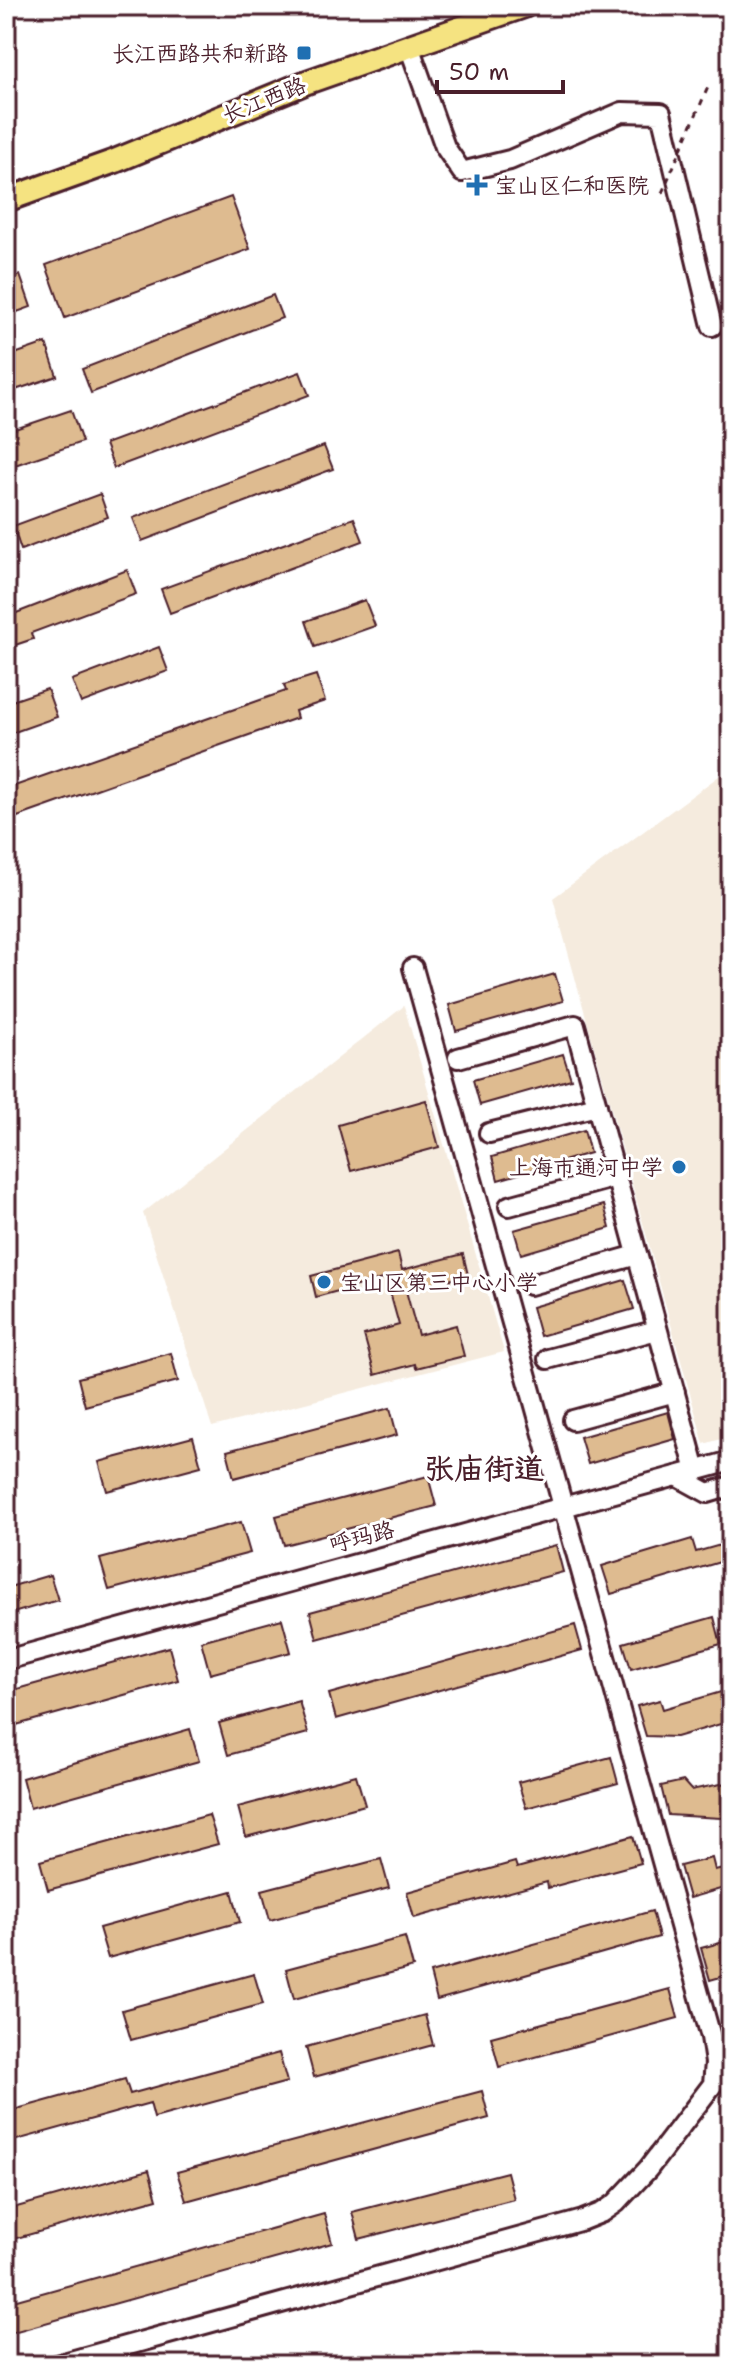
<svg xmlns="http://www.w3.org/2000/svg" width="737" height="2371" font-family="'Shantell Sans','LXGW WenKai TC',sans-serif">
<rect width="100%" height="100%" fill="#fff"/>
<filter id="ink" filterUnits="userSpaceOnUse"><feTurbulence type="fractalNoise" baseFrequency=".0125" numOctaves="2"/><feDisplacementMap in="SourceGraphic" scale="16" xChannelSelector="R" yChannelSelector="G"/><feConvolveMatrix kernelMatrix="1 2 1 2 8 2 1 2 1" color-interpolation-filters="sRGB"/></filter>
<g filter="url(#ink)">
<g fill="#f5ebde">
<path d="M731 772V1436L704 1444 553 898 719 776Z"/>
<path d="M404 1006 504 1352 212 1427 143 1213Z"/>
</g>
<g fill="#debb90" stroke="#4a1f2b" stroke-width="2">
<path d="M231 197 250 249 65 318 46 265Z"/>
<path d="M20 275 31 307 6 316V280Z"/>
<path d="M273 295 282 318 91 393 82 369Z"/>
<path d="M46 343 57 376 6 393V357Z"/>
<path d="M300 372 309 395 114 468 105 444Z"/>
<path d="M71 410 82 442 6 468V432Z"/>
<path d="M324 446 333 469 142 541 133 518Z"/>
<path d="M100 494 108 517 21 550 13 526Z"/>
<path d="M354 518 363 541 170 613 161 589Z"/>
<path d="M127 570 136 594 31 633 33 639 6 648V617Z"/>
<path d="M365 600 375 626 315 647 306 621Z"/>
<path d="M159 647 168 671 81 703 72 680Z"/>
<path d="M316 675 325 701 295 711 297 718 6 821V789L286 691 284 685Z"/>
<path d="M47 689 57 717 6 735V703Z"/>
<path d="M555 974 563 1001 456 1031 449 1005Z"/>
<path d="M563 1054 571 1079 480 1105 473 1080Z"/>
<path d="M426 1100 439 1147 351 1171 338 1125Z"/>
<path d="M584 1130 590 1153 498 1180 492 1157Z"/>
<path d="M604 1205 610 1228 521 1254 514 1230Z"/>
<path d="M398 1253 402 1270 463 1254 468 1275 406 1291 418 1335 456 1325 464 1356 416 1368 415 1364 375 1375 364 1335 399 1325 386 1278 316 1297 311 1276Z"/>
<path d="M625 1280 634 1309 540 1336 532 1307Z"/>
<path d="M171 1353 178 1381 85 1406 78 1378Z"/>
<path d="M390 1408 397 1435 234 1478 227 1451Z"/>
<path d="M668 1412 675 1439 588 1464 580 1437Z"/>
<path d="M193 1437 201 1466 107 1491 99 1462Z"/>
<path d="M428 1476 436 1506 284 1545 276 1516Z"/>
<path d="M241 1522 250 1553 109 1590 100 1559Z"/>
<path d="M692 1539 696 1552 731 1542V1588H727L720 1562 611 1594 602 1566Z"/>
<path d="M556 1545 563 1572 317 1639 310 1612Z"/>
<path d="M50 1575 58 1600 6 1615V1588Z"/>
<path d="M714 1617 721 1644 631 1669 623 1643Z"/>
<path d="M282 1619 291 1652 210 1674 201 1641Z"/>
<path d="M575 1625 582 1650 336 1719 329 1694Z"/>
<path d="M169 1647 178 1680 9 1727 6 1717V1692Z"/>
<path d="M731 1689V1721L676 1737 646 1736 637 1706 660 1700 663 1709Z"/>
<path d="M299 1701 308 1733 228 1755 219 1723Z"/>
<path d="M190 1729 199 1761 30 1808 22 1778Z"/>
<path d="M611 1757 618 1783 526 1808 518 1782Z"/>
<path d="M356 1775 365 1805 246 1837 238 1807Z"/>
<path d="M683 1781 691 1790 731 1782V1816L721 1818 668 1815 661 1786Z"/>
<path d="M209 1815 218 1844 48 1890 40 1861Z"/>
<path d="M633 1836 641 1863 548 1888 547 1882 414 1918 407 1892 515 1862 517 1868Z"/>
<path d="M712 1858 715 1870 731 1866V1886L689 1898 680 1866Z"/>
<path d="M381 1859 389 1888 270 1920 262 1890Z"/>
<path d="M232 1891 240 1922 108 1958 99 1928Z"/>
<path d="M652 1911 659 1937 437 2000 430 1973Z"/>
<path d="M405 1937 413 1967 294 1999 286 1969Z"/>
<path d="M731 1940V1974L710 1980 701 1948Z"/>
<path d="M254 1974 263 2004 131 2040 122 2010Z"/>
<path d="M670 1989 678 2018 499 2067 491 2037Z"/>
<path d="M425 2015 433 2045 314 2077 306 2047Z"/>
<path d="M279 2053 287 2082 154 2118 150 2103 6 2143V2112L125 2079 130 2094Z"/>
<path d="M482 2091 489 2118 186 2201 177 2172Z"/>
<path d="M149 2170 157 2199 6 2241V2210Z"/>
<path d="M507 2172 514 2199 359 2239 352 2212Z"/>
<path d="M324 2214 332 2243 6 2334V2303Z"/>
</g>
<g fill="none" stroke-linecap="round" stroke-linejoin="round">
<g stroke="#4a1f2b" stroke-width="24">
<g id="minor">
<path d="M409 46 445 147 462 172 510 160 622 112 661 113 712 326"/>
<path d="M458 1058 575 1025 696 1471"/>
<path d="M489 1133 597 1106"/>
<path d="M509 1206 616 1177"/>
<path d="M530 1285 637 1255"/>
<path d="M548 1359 657 1330"/>
<path d="M573 1420 675 1392"/>
<path d="M677 1476 708 1493 731 1486"/>
<path d="M6 1660 731 1461"/>
<path d="M56 2365 583 2220 603 2212 616 2203 648 2169 713 2084 715 2063 711 2037 413 968"/>
</g>
</g>
<g stroke="#4a1f2b" stroke-width="28">
<path id="major" d="M6 200 115 161 307 82 524 6"/>
</g>
<use href="#minor" stroke="#fff" stroke-width="18"/>
<use href="#major" stroke="#f5e381" stroke-width="22"/>
<path stroke="#4a1f2b" stroke-width="3" stroke-dasharray="6 6" stroke-linecap="butt" d="M662 193 709 85"/>
</g>
</g>
<g fill="#1f6fb2" stroke="#fff" stroke-width="3">
<rect x="296" y="45" width="16" height="16" rx="4"/>
<path d="M473 173h8v8h8v8h-8v8h-8v-8h-8v-8h8z"/>
<circle cx="679" cy="1167" r="8"/>
<circle cx="324" cy="1282" r="8"/>
</g>
<g text-anchor="middle" dominant-baseline="central" stroke-width="6" stroke-linejoin="round" paint-order="stroke">
<g font-size="22" fill="#4a1f2b" stroke="#fff" text-anchor="end">
<text x="288" y="53">长江西路共和新路</text>
<text x="495" y="185" text-anchor="start">宝山区仁和医院</text>
<text x="663" y="1167">上海市通河中学</text>
<text x="340" y="1282" text-anchor="start">宝山区第三中心小学</text>
</g>
<g font-size="22" fill="#4a1f2b" stroke="#fff">
<text transform="translate(264 100) rotate(-22)">长江西路</text>
<text transform="translate(362 1537) rotate(-15)">呼玛路</text>
</g>
<g font-size="30" font-weight="bold" fill="#4a1f2b" stroke="#fff">
<text x="484" y="1468">张庙街道</text>
</g>
</g>
<rect width="737" height="2371" fill="none" stroke="#fff" stroke-width="32"/>
<rect x="16" y="16" width="705" height="2339" fill="none" stroke="#4a1f2b" stroke-width="3" filter="url(#ink)"/>
<path d="M437 80v12h126v-12" fill="none" stroke="#4a1f2b" stroke-width="4"/>
<text x="449" y="80" font-size="24" fill="#4a1f2b" stroke="#ffffff" stroke-width="6" paint-order="stroke">50 m</text>
</svg>
